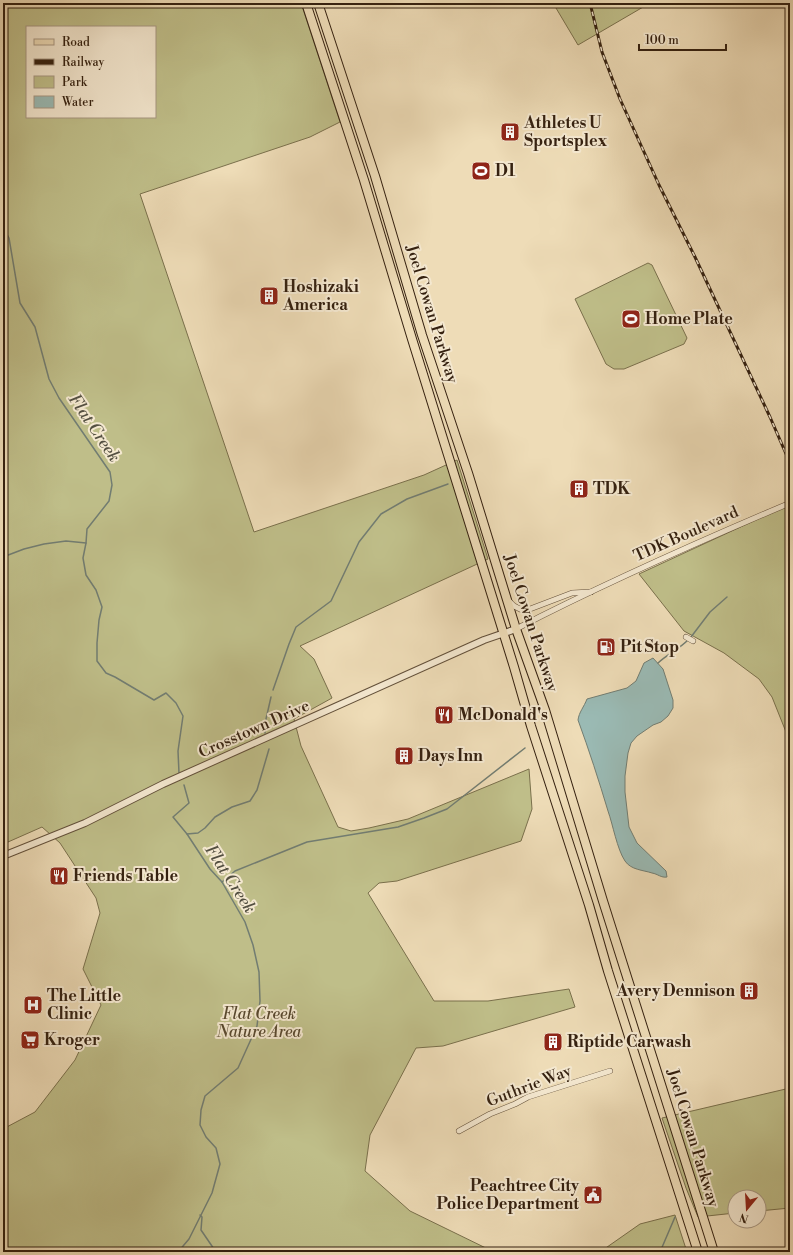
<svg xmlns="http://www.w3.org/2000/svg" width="793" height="1255" font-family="'Libre Bodoni',serif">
<rect width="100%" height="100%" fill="#eedcb7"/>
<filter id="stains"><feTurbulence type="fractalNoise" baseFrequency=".005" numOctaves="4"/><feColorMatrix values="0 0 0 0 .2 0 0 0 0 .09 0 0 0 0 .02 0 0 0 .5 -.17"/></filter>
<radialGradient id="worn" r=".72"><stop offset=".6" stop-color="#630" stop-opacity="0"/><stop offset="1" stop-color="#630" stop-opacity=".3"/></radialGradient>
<g fill="#bfbe89" stroke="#7a704c" fill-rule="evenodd">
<path d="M3 3H301L340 122 310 137 140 194 254 532 424 475 457 460 488 559 300 646 314 659 332 698 294 719 301 746 338 827 351 831 369 828 408 819 529 769 532 809 521 841 397 881 379 883 368 893 434 1001H488L569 989 575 1007 443 1046 416 1048 370 1135 365 1171 410 1211 494 1252H3V1129L35 1112 75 1060 101 1005 83 969 100 913 96 898 60 843 42 827 8 842 3 831ZM27 27H155V117H27Z"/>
<path d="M553 3H650L578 45Z"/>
<path d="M648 263 652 265 687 338 684 344 624 369H614L606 364 575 299Z"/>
<path d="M790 504V742L772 697 759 679 724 653 684 631 639 574Z"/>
<path d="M790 1088V1208L759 1211V1197H735V1213L698 1217 686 1188 662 1118Z"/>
<path d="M675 1215 687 1252H600L640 1224Z"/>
</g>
<path fill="#9abab4" stroke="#727d72" d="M653 658 663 669 673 700V708L668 716 661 722 653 725 637 736 631 743 628 753 625 776V792L629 827 637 843 666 871 667 877C661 878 658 874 652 873 643 870 631 870 625 861 617 849 613 825 608 811 599 781 589 750 578 720 579 712 584 707 587 699L627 688 636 681 644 663Z"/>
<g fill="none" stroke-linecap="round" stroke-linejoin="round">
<g stroke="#727d72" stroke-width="1.5">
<path d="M3 227 9 238 20 303 35 327 49 379 59 398 110 472 112 485 109 501 87 529 86 543 83 558 86 575 96 590 102 607 99 620 97 643V661L106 673 115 677 154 700 166 693 176 703 183 716 178 751 179 773"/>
<path d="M3 557 24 549 44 544 66 541 86 543"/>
<path d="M691 637 710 612 727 597"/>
<path d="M658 663C668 654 679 649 688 640"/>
<path d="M273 690 289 644 296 627 331 601 359 542 381 514 407 499 448 484"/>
<path d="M265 733 266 719 271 697"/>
<path d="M187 834 198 833 205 828 215 817 232 807 250 801 257 790 269 749"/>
<path d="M222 882 235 871 307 842 398 827 424 818 447 809 525 748"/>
<path d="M699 1177 703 1171"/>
<path d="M200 1215 202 1217 201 1230 216 1252"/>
<path d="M178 1252 189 1239 212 1193 220 1164 216 1148 206 1137 200 1125 201 1110 205 1096 238 1068 257 1026 260 1001 259 972 253 945 245 922 222 882 210 869 187 834 173 817 189 803 184 785"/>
<path d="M660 1252 675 1217"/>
</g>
<g stroke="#63503a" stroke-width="6">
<g id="minor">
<path d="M508 600 514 606 522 610 530 609 572 593 591 592"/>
<path d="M516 629C605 583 698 542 790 503"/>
<path d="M686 637 693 641"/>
<path d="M459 1131 490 1114 515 1104 528 1097 610 1071"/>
</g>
</g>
<g stroke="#63503a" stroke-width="8">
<path id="tertiary" d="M3 856 85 823 163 784 484 640 516 629"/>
</g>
<g stroke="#352110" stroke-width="10">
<g id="primary">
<path d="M306 3 364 180 412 339 514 667 531 726 589 905 608 971 698 1252"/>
<path d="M318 3 375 176 422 335 468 473 516 629 545 710 603 901 714 1252"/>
</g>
</g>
<use href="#minor" stroke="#f4e8d0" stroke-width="5"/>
<use href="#tertiary" stroke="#f4e8d0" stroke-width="6"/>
<use href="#primary" stroke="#eedcb7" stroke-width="8"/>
<g stroke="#352110" stroke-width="3">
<path id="rail" d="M590 3 602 52 620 99 659 185 695 257 770 417 790 463"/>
</g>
<use href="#rail" stroke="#f4e8d0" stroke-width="1.5" stroke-dasharray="4.5" stroke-linecap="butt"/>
</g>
<defs>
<g id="building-square" transform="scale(1)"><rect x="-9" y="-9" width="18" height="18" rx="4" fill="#8f2418" stroke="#f4e8d0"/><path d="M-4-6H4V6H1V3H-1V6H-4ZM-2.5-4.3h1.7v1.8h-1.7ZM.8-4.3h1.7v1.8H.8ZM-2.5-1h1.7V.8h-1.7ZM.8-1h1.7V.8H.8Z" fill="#fff"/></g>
<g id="stadium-square" transform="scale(1)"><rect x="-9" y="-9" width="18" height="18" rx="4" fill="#8f2418" stroke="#f4e8d0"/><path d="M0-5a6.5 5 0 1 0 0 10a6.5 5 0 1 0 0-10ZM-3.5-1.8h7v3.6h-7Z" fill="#fff"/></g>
<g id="fuel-square" transform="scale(1)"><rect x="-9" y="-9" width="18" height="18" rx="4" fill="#8f2418" stroke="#f4e8d0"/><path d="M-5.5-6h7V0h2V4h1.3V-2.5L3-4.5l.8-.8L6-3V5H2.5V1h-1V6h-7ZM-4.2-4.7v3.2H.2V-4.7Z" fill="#fff"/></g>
<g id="restaurant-square" transform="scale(1)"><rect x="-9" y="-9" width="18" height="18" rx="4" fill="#8f2418" stroke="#f4e8d0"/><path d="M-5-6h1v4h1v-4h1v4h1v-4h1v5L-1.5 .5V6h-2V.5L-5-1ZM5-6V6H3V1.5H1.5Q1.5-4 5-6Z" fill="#fff"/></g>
<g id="hospital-square" transform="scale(1)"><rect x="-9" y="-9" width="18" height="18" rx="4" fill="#8f2418" stroke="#f4e8d0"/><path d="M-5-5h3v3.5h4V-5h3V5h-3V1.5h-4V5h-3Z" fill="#fff"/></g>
<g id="supermarket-square" transform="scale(1)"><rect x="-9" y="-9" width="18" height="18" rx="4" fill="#8f2418" stroke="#f4e8d0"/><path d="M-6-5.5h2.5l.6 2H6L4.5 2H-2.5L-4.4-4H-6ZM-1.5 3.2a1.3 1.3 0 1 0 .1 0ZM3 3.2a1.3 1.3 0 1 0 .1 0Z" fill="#fff"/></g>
<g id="civic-square" transform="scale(1)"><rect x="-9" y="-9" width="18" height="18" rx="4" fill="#8f2418" stroke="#f4e8d0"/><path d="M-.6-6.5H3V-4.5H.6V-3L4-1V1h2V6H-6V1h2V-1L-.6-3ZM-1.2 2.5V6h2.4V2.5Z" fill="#fff"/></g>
</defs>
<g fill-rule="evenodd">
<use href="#building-square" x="510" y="132"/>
<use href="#stadium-square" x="481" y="171"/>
<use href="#building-square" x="269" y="296"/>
<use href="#stadium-square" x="631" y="319"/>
<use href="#building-square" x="579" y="489"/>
<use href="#fuel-square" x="606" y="647"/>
<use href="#restaurant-square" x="444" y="715"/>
<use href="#building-square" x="404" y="756"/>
<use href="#restaurant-square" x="59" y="876"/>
<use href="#building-square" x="749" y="991"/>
<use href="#hospital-square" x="33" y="1005"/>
<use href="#supermarket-square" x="30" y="1040"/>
<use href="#building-square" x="553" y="1042"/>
<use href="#civic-square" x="593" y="1195"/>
</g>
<g text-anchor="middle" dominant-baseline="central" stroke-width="4" stroke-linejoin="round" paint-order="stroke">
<g font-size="16" font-weight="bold" fill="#352110" stroke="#f4e8d0" text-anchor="start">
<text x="524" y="123">Athletes U<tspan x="524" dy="18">Sportsplex</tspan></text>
<text x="495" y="171">D1</text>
<text x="283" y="287">Hoshizaki<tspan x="283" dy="18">America</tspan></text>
<text x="645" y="319">Home Plate</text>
<text x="593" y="489">TDK</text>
<text x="620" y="647">Pit Stop</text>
<text x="458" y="715">McDonald's</text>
<text x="418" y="756">Days Inn</text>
<text x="73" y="876">Friends Table</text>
<text x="735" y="991" text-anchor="end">Avery Dennison</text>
<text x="47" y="996">The Little<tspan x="47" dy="18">Clinic</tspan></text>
<text x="44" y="1040">Kroger</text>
<text x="567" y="1042">Riptide Carwash</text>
<text x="579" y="1186" text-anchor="end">Peachtree City<tspan x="579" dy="18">Police Department</tspan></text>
</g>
<g font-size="16" fill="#352110" stroke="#f4e8d0">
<text transform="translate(432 314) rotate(73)">Joel Cowan Parkway</text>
<text transform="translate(686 534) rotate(-24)">TDK Boulevard</text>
<text transform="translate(531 623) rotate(72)">Joel Cowan Parkway</text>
<text transform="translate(254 729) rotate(-24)">Crosstown Drive</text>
<text transform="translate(529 1086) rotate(-21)">Guthrie Way</text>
<text transform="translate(693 1138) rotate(73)">Joel Cowan Parkway</text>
</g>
<g font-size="16" font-style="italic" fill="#58482e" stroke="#f4e8d0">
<text x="259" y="1014">Flat Creek<tspan x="259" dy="18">Nature Area</tspan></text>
</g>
<g font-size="17" font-style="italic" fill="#534f41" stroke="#f4e8d0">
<text transform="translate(94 428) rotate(56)">Flat Creek</text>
<text transform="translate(230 879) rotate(57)">Flat Creek</text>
</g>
</g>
<rect width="793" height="1255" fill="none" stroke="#eedcb7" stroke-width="16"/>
<rect x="4" y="4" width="785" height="1247" fill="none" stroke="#352110" stroke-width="2"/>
<rect x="8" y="8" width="777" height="1239" fill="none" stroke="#352110"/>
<rect x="26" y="26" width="130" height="92" fill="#f4e8d0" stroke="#a89883"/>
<rect x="34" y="39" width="20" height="6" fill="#eedcb7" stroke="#a89883"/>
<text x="62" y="46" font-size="12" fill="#352110">Road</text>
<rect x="34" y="59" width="20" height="6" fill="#352110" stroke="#a89883"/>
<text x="62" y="66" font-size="12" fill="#352110">Railway</text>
<rect x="34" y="76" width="20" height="12" fill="#bfbe89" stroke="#a89883"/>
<text x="62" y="86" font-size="12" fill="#352110">Park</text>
<rect x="34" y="96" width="20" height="12" fill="#9abab4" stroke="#a89883"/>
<text x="62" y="106" font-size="12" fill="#352110">Water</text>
<g transform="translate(747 1209) rotate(198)"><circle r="19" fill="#f4e8d0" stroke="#a89883"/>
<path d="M0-3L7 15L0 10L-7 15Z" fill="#8f2418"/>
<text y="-6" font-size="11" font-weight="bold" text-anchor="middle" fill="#352110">N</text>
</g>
<path d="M639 44v6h87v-6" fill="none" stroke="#352110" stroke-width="2"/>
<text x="645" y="44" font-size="12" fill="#352110" stroke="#f4e8d0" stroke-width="3" paint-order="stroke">100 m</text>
<rect width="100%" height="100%" filter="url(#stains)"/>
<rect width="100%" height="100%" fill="url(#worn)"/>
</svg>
